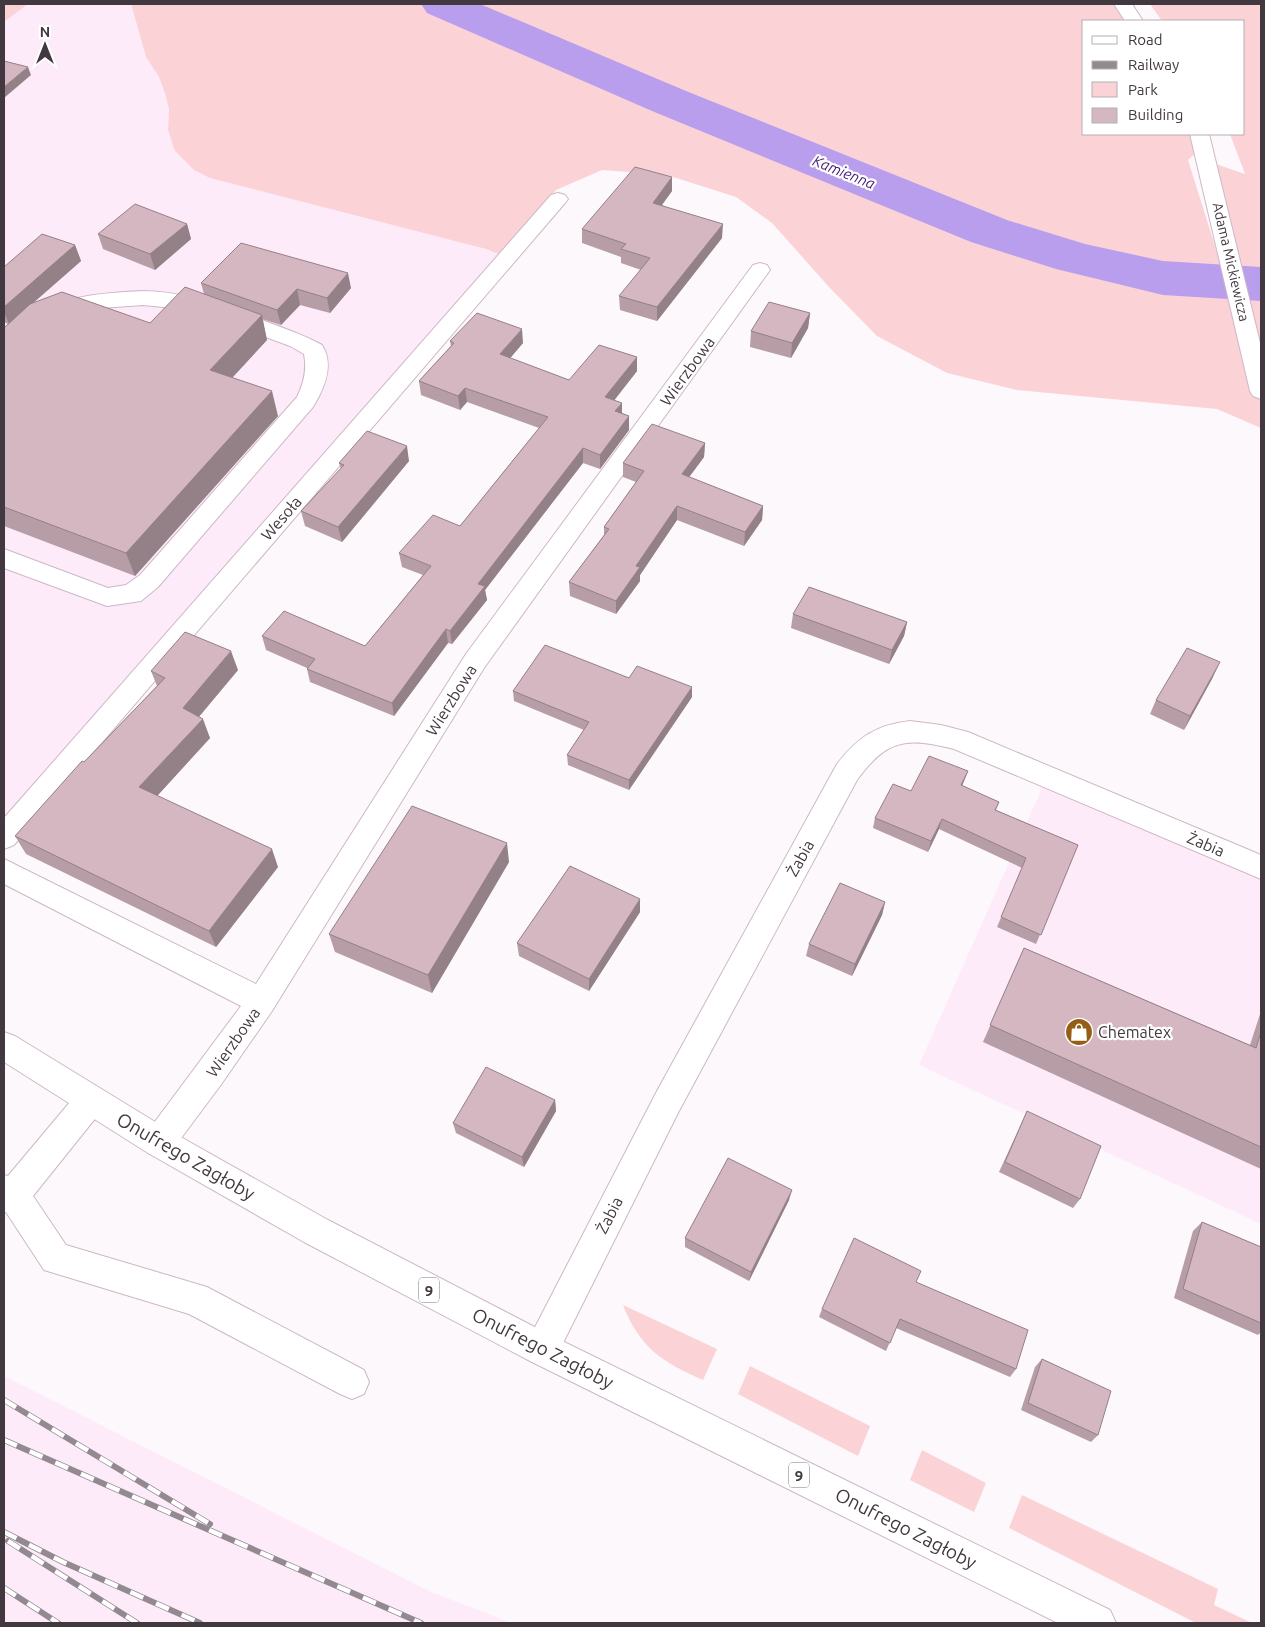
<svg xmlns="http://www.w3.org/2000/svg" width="1265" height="1627" font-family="Ubuntu,sans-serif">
<rect width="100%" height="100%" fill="#fdf8fc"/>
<g fill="#feebf9">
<path d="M28 4H131L146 57 159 77 169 109 168 130 508 258 4 837V22Z"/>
<path d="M1047 777 1261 867V1224L919 1065Z"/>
<path d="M4 1376 429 1591 511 1623H4Z"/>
</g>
<g fill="#fbd3d6">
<path d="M4 4H28L4 22Z"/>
<path d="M131 4H1123L1134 21H1084V134H1199L1203 146 1188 160 1260 389 1207 161 1245 174 1230 134H1244V21H1162L1150 4H1261V428L1217 409 1017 390 947 373 877 336 829 287 772 223 736 197 667 175 602 170 556 190 508 258 486 249 210 178 194 170 175 151 168 130 169 109 165 94 159 77 146 57Z"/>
<path d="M623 1305 717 1349 703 1380C663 1363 639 1347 623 1305Z"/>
<path d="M750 1366 870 1426 858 1456 738 1394Z"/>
<path d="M922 1450 986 1483 974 1512 910 1480Z"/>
<path d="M1022 1495 1218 1589 1214 1605 1252 1623H1196L1009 1528Z"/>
</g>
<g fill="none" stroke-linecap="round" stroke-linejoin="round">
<path fill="#b99eed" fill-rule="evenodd" d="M421 4H480L686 91 1007 220 1085 244 1163 261 1261 267V301L1163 295 1056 269 971 242 652 111 427 13Z"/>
<g stroke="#ceb7c7" stroke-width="2">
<g id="minor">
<path d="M1114 4H1132L1143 21H1125Z"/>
<path d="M1190 134H1209L1261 347V399L1253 396 1250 391Z"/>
<path d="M558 193 565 195 568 199 565 203 14 845 4 849V818L551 195Z"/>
<path d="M760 263 767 265 770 270 484 668 272 1011 220 1086 170 1153 159 1157 148 1153 143 1142 148 1131 241 1006 4 884V859L256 984 466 654 753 265Z"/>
<path d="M143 291C184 292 217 303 254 317 277 326 300 333 322 345 335 365 324 389 313 407L158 587 141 601 107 606 4 568V549L108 588 126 585 140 575 297 397C304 383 307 369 304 354L290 346 193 310 143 305 101 308 67 315 37 328 12 351 4 353V334C40 298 95 293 143 291Z"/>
<path d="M910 721 941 725 968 732 1261 855V879L954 749C906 737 887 739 857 780L679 1111 554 1361 542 1366 530 1361 525 1349 530 1337 657 1091 837 764C858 737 876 725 910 721Z"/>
<path d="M91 1086 102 1090 106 1100 102 1110 33 1196 66 1245 207 1287 364 1370 369 1382 364 1394 352 1399 340 1394 189 1314 44 1270 6 1212H4V1175L8 1176 80 1090Z"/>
</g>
</g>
<g stroke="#ceb7c7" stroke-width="2">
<path id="major" d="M4 1032 15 1036 170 1131 328 1220 554 1337 1110 1610 1116 1623H1058L530 1361 304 1242 148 1153 4 1062Z"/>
</g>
<use href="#minor" fill="#fff" fill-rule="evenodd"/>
<use href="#major" fill="#fff" fill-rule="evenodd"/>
<g stroke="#928a90" stroke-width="6">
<g id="rail">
<path d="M4 1400 210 1524"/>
<path d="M4 1440 421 1623"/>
<path d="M4 1532 63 1562 200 1623"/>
<path d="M8 1541 137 1623"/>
<path d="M4 1588 58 1623"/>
</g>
</g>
<use href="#rail" stroke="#fff" stroke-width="4.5" stroke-dasharray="14" stroke-linecap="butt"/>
</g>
<g fill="#b69da6">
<path d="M672 177V191L662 205 722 238 657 321 620 310 619 296 641 270 621 263V257L582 243V229Z"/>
<path d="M187 224 191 239 155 270 103 249 98 234Z"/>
<path d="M75 245 81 261 32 304 150 323 204 294 201 283 351 288 330 313 300 305 281 325 262 319 267 340 232 378 278 416 135 576 4 526V328L8 324 4 322V267Z"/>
<path d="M810 313 808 328 791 358 750 347 751 331Z"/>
<path d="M450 341 523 343 510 358 569 380 637 371 614 400 622 413 629 416V430L600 469 583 463 485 590 487 600 452 644 448 643 394 716 310 682 307 669V668L266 650 262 636 365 646 423 575 402 567 399 553 460 526 539 428 467 402 460 410 421 395 419 381 451 346Z"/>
<path d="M705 443 704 457 689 477 763 506 762 520 744 546 677 520 640 575V581L616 614 570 596 569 582 604 535V527L636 482 623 477V463Z"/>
<path d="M409 461 342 542 305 526 301 511 341 469 339 463Z"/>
<path d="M793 614 907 622 904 636 889 664 791 628Z"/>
<path d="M238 670 199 717 210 738 157 796 278 867 216 947 26 854 15 836 84 762 157 686 151 671Z"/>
<path d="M1213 677 1184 730 1150 714 1156 700Z"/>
<path d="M629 678 692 697 629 790 568 765 567 755 584 730 514 701 513 691Z"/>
<path d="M968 771 962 786 999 802 996 810 1078 845 1036 944 997 927 1022 868 939 829 928 852 873 828 875 818 911 791Z"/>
<path d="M509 862 432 993 335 952 329 934Z"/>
<path d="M885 902 882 915 852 976 806 956 809 944Z"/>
<path d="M640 912 589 991 519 956 517 943Z"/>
<path d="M1024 948 1250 1045 1261 1011V1169L983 1042Z"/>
<path d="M555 1100 556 1111 524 1167 456 1133 453 1123Z"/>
<path d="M1027 1111 1080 1199 1073 1208 999 1172 1022 1122Z"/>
<path d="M789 1200 749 1281 685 1247V1238Z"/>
<path d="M1202 1222 1261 1247V1332L1258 1335 1174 1298 1193 1231Z"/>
<path d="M916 1282 1016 1369 1010 1377 896 1328 886 1351 819 1317 822 1309Z"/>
<path d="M1042 1359 1098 1435 1091 1442 1021 1410 1035 1367Z"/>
</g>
<g fill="#948087">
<path d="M28 67 31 75 4 98V87Z"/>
<path d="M672 177V191L653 217V203Z"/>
<path d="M187 224 191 239 155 270 150 254Z"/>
<path d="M723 224 722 238 657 321V307Z"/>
<path d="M75 245 81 261 9 324 4 312V307Z"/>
<path d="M348 273 351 288 330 313 327 298Z"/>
<path d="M297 289 300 305 281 325 277 310Z"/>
<path d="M810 313 808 328 791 358 792 343Z"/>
<path d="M262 315 267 340 217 394 210 370Z"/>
<path d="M522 329 523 343 501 369 500 354Z"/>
<path d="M637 357V371L606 411 605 397Z"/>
<path d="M465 388 467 402 460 410 458 396Z"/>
<path d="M272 391 278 416 135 576 126 553Z"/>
<path d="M622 403V417L615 411Z"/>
<path d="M629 416V430L600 469V455Z"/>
<path d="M705 443 704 457 681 488 682 474Z"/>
<path d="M407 446 409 461 342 542 338 527Z"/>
<path d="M583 448V463L485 590 487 600 452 644 450 631 478 584Z"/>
<path d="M677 506V520L640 575V581L616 614V601L636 566Z"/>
<path d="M763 506 762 520 744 546 745 532Z"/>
<path d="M907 622 904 636 889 664 892 650Z"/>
<path d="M446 629 448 643 394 716 392 703Z"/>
<path d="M231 651 238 670 190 727 183 708Z"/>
<path d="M1220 662 1213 677 1184 730 1190 716Z"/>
<path d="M692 687V697L629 790V780Z"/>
<path d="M203 719 210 738 148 806 139 787Z"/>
<path d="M968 771 958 796 961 785Z"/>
<path d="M942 819 939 829 928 852 931 841Z"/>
<path d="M507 843 509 862 432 993 428 975Z"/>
<path d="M272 849 278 867 216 947 209 931Z"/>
<path d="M640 899V912L589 991V979Z"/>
<path d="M885 902 882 915 852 976 855 964Z"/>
<path d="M555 1100 556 1111 524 1167 522 1157Z"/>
<path d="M792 1190 789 1200 749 1281 751 1272Z"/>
</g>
<g fill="#d4b7c1" stroke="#948087">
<path d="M4 61 28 67 4 87Z"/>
<path d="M635 167 672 177 653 203 723 224 657 307 619 296 650 258 621 249 626 244 582 229Z"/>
<path d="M135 204 187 224 150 254 98 234Z"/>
<path d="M42 234 75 245 4 307V267Z"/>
<path d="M241 243 348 273 327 298 297 289 277 310 201 283Z"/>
<path d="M185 287 262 315 210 370 272 391 126 553 4 507V328L30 304 62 292 150 323Z"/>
<path d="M769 302 810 313 792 343 751 331Z"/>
<path d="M477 313 522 329 500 354 569 380 599 345 637 357 605 397 622 403 615 411 629 416 600 455 583 448 478 584 485 586 450 631 446 629 392 703 307 669 315 659 262 636 284 611 365 646 431 566 399 553 433 515 460 526 548 417 465 388 458 396 419 381 454 343 450 341Z"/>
<path d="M652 424 705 443 682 474 763 506 745 532 677 506 636 566 640 567 616 601 569 582 609 529 604 527 644 471 623 463Z"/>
<path d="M367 431 407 446 338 527 301 511 344 465 339 463Z"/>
<path d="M809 587 907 622 892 650 793 614Z"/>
<path d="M185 632 231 651 183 708 203 719 139 787 272 849 209 931 15 836 82 761 84 762 165 678 151 671Z"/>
<path d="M545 645 629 678 637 666 692 687 629 780 567 755 589 722 513 691Z"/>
<path d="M1187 648 1220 662 1190 716 1156 700Z"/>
<path d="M929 756 968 771 961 785 999 802 995 810 1078 845 1041 935 1001 917 1026 858 942 819 931 841 875 818 893 784 911 791Z"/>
<path d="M412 806 507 843 428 975 329 934Z"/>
<path d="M570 866 640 899 589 979 517 943Z"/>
<path d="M840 883 885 902 855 964 809 944Z"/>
<path d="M1024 948 1256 1048 1261 1032V1147L990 1025Z"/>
<path d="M486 1067 555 1100 522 1157 453 1123Z"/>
<path d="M1027 1111 1101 1146 1080 1199 1005 1162Z"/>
<path d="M728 1158 792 1190 751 1272 685 1238Z"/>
<path d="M1202 1222 1261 1247V1323L1183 1289Z"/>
<path d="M854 1238 921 1271 916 1282 1028 1330 1016 1369 900 1319 890 1343 822 1309Z"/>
<path d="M1042 1359 1111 1391 1098 1435 1028 1403Z"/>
</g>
<defs>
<g id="shop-disc" transform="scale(1.4375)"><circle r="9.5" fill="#945e15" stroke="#fff"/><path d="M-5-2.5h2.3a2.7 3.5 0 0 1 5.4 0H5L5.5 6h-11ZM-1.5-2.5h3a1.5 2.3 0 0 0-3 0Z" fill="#fff"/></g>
</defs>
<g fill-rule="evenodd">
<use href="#shop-disc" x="1079" y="1032"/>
</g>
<g text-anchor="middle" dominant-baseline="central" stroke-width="4.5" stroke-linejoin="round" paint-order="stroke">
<g font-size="14" fill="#42383f" stroke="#fff">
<text transform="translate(1231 262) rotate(77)">Adama Mickiewicza</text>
</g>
<g font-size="15" font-style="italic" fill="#441a75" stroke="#fff">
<text transform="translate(844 172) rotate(22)">Kamienna</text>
</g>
<g fill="#fff" stroke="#7b7479" stroke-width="1">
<rect x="419" y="1277.5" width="20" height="25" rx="4"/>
<rect x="789" y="1462.5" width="20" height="25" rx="4"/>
</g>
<g font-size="15" font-weight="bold" fill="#42383f">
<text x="429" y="1290">9</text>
<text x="799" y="1475">9</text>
</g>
<g font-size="16" fill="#42383f" stroke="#fff">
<text transform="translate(687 371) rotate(-54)">Wierzbowa</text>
<text transform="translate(281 518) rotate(-49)">Wesoła</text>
<text transform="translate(451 700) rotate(-58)">Wierzbowa</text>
<text transform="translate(1206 844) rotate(23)">Żabia</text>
<text transform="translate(800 858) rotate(-61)">Żabia</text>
<text transform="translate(233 1042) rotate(-55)">Wierzbowa</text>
<text transform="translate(609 1215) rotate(-63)">Żabia</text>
</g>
<g font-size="16" fill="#42383f" stroke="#fff" text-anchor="start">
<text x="1098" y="1032">Chematex</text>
</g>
<g font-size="19" fill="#42383f" stroke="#fff">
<text transform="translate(186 1156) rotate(30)">Onufrego Zagłoby</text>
<text transform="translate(543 1348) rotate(27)">Onufrego Zagłoby</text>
<text transform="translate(906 1528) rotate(27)">Onufrego Zagłoby</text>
</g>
</g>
<rect width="1265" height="1627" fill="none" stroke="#42383f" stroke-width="10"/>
<rect x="1082" y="20" width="162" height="115" fill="#ffffff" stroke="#b3afb2"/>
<rect x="1092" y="36" width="25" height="8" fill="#ffffff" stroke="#b3afb2"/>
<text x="1128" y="45" font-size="15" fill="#42383f">Road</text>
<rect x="1092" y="61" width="25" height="8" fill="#928a90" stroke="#b3afb2"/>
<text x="1128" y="70" font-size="15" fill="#42383f">Railway</text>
<rect x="1092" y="82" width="25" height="15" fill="#fbd3d6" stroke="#b3afb2"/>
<text x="1128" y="95" font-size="15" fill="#42383f">Park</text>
<rect x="1092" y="108" width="25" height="15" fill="#d4b7c1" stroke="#b3afb2"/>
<text x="1128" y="120" font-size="15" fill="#42383f">Building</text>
<g transform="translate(45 45)" stroke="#ffffff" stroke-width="4" paint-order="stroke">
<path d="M0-4L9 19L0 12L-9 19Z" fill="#42383f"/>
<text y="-8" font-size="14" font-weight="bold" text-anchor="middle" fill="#42383f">N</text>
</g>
</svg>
